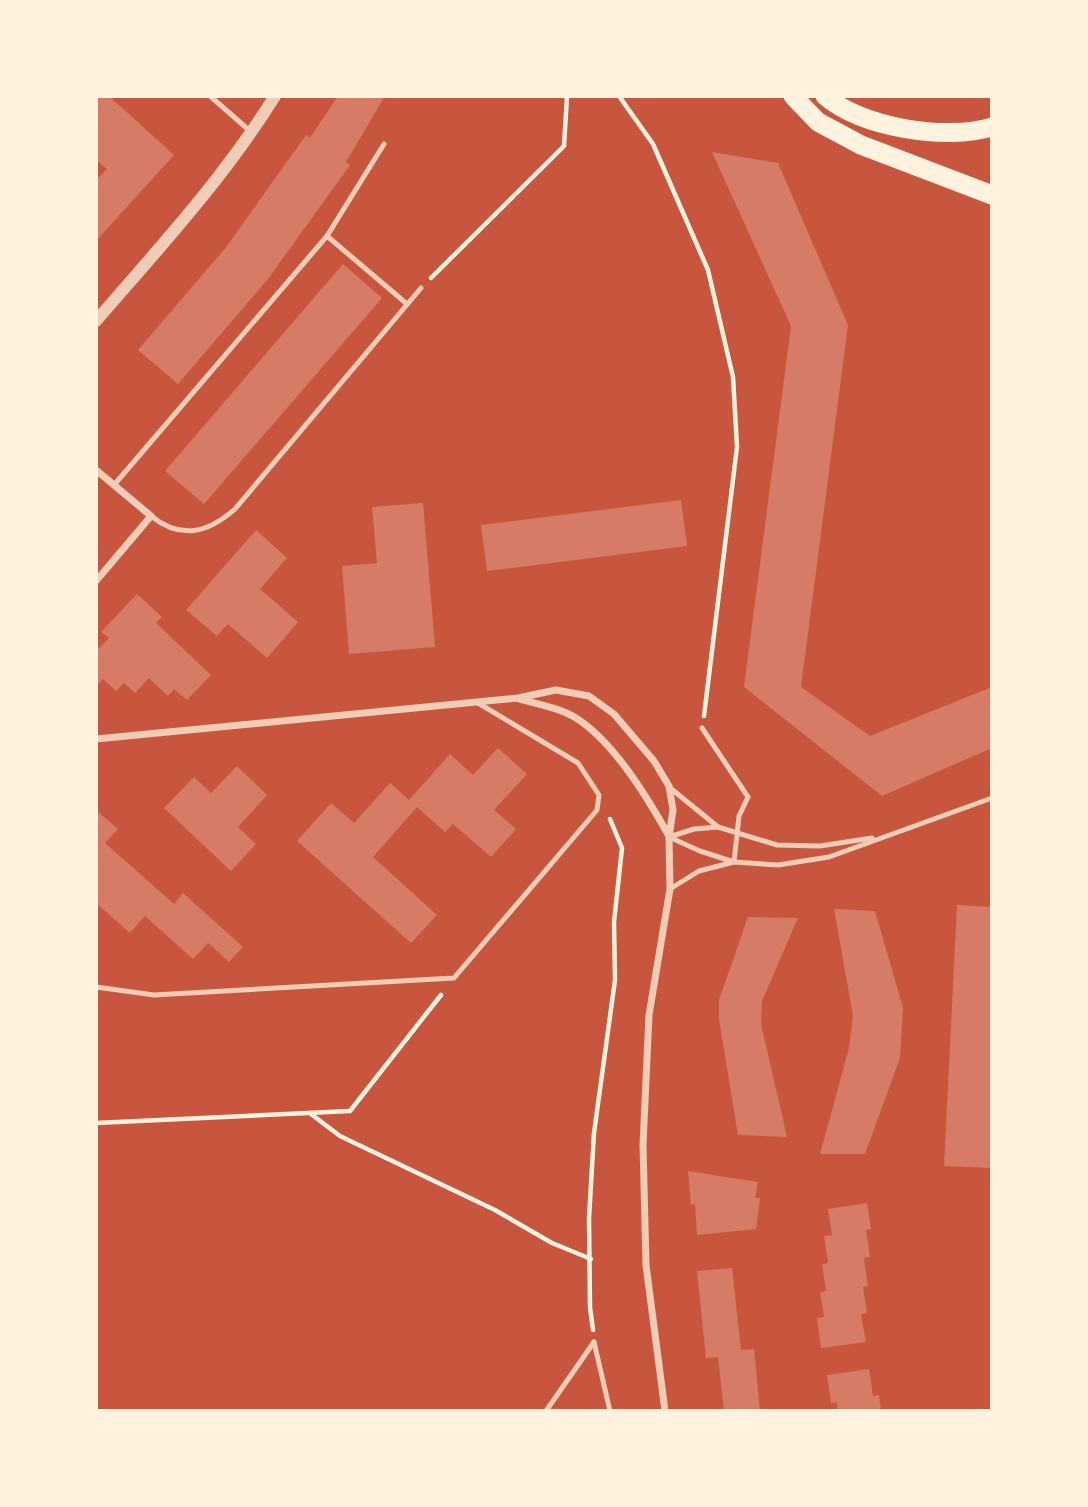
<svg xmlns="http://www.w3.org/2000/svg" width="1088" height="1507" font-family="'IBM Plex Sans',sans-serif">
<rect width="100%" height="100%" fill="#c8553d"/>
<g fill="#d67c66">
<path d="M96 96H109L174 155 96 241V180L107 169 96 160Z"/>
<path d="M338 96H385L346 162 350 165 268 279 178 384 138 350 227 246 306 135 310 138Z"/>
<path d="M712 152 778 163 848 325 801 687 870 736 992 687V748L882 796 744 687 791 326Z"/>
<path d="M343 264 382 298 204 504 165 471Z"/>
<path d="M681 500 687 546 487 571 481 525Z"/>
<path d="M423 503 435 647 349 654 342 566 377 563 372 507Z"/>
<path d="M256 530 287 558 260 589 298 622 267 658 228 624 217 636 186 610Z"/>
<path d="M137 594 162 617 156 623 211 675 187 700 174 689 168 696 149 678 135 693 124 683 116 691 103 679 96 686V651L109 638 101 632Z"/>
<path d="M498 748 527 774 494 810 516 829 491 857 453 824 445 832 417 807 373 857 437 915 411 943 297 841 331 803 354 823 390 783 409 800 450 754 473 775Z"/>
<path d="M237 766 267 795 238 827 256 844 231 871 164 808 194 777 211 793Z"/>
<path d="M96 810 118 829 105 843 174 904 183 893 243 947 229 962 208 943 193 959 145 916 130 933 96 903Z"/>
<path d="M957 905 992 907 991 1168 944 1166Z"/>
<path d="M834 909 875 911 903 1008 900 1058 865 1154H820L849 1048 853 1016Z"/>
<path d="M748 917 798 918 762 1001 761 1024 787 1137 738 1135 719 1019V1000Z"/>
<path d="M688 1171 758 1182 755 1198H760L756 1229 697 1235 695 1204 691 1205Z"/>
<path d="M867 1203 871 1229 866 1230 870 1257 864 1258 868 1286 863 1287 867 1313 861 1314 866 1342 821 1348 817 1318 824 1317 820 1292 826 1291 822 1264 828 1263 824 1236 832 1235 828 1209Z"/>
<path d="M732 1268 741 1350 754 1349 760 1411H724L718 1357 706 1358 697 1271Z"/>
<path d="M869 1369 873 1396 879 1395 881 1411H838L837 1402 831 1403 827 1375Z"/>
</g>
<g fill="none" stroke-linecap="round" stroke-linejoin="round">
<g stroke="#fff3e0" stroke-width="4.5">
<path d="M619 96 653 144 708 270 733 377 737 447 704 716"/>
<path d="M431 278 564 146 567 96"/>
<path d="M311 1114 340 1136 495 1210 552 1243 591 1259"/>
<path d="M96 1123 350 1111 441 995"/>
<path d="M593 1330 590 1307 589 1218 594 1133 615 980 614 922 622 848 610 819"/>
</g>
<g stroke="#f1ccb7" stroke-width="5">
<path d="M210 96 250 131"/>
<path d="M327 236 407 304"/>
<path d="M114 485 327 236 384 144"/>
<path d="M151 516C181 540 208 533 235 509L421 288"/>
<path d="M669 787 718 827"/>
<path d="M669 837 694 829 718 827 777 845 820 846 872 838"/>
<path d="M669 837 700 851 734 862 739 816 748 797 702 728"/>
<path d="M670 889 699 871 734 862 778 865 829 857 992 798"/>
<path d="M96 987 154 995 454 978 597 810 599 795 578 763 478 703"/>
<path d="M594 1342 610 1411"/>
<path d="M546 1411 594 1342"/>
</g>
<g stroke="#f1ccb7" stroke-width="7">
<path d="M96 470 151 516 96 581"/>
<path d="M519 699C537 704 560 708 576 718 614 742 647 797 669 836"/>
<path d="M96 739 518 698 556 690 589 696 614 714 654 761 669 786 673 810 669 837 670 889 649 1015 643 1145 646 1265 665 1411"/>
</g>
<path stroke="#f1ccb7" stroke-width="12" d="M96 321C159 248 224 178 275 96"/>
<g stroke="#fff3e0" stroke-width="19">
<path d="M793 96 818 122 861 145 992 195"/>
<path d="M825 96C863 128 946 141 992 127"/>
</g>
</g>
<rect width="1088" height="1507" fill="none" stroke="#fff3e0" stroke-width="196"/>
</svg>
